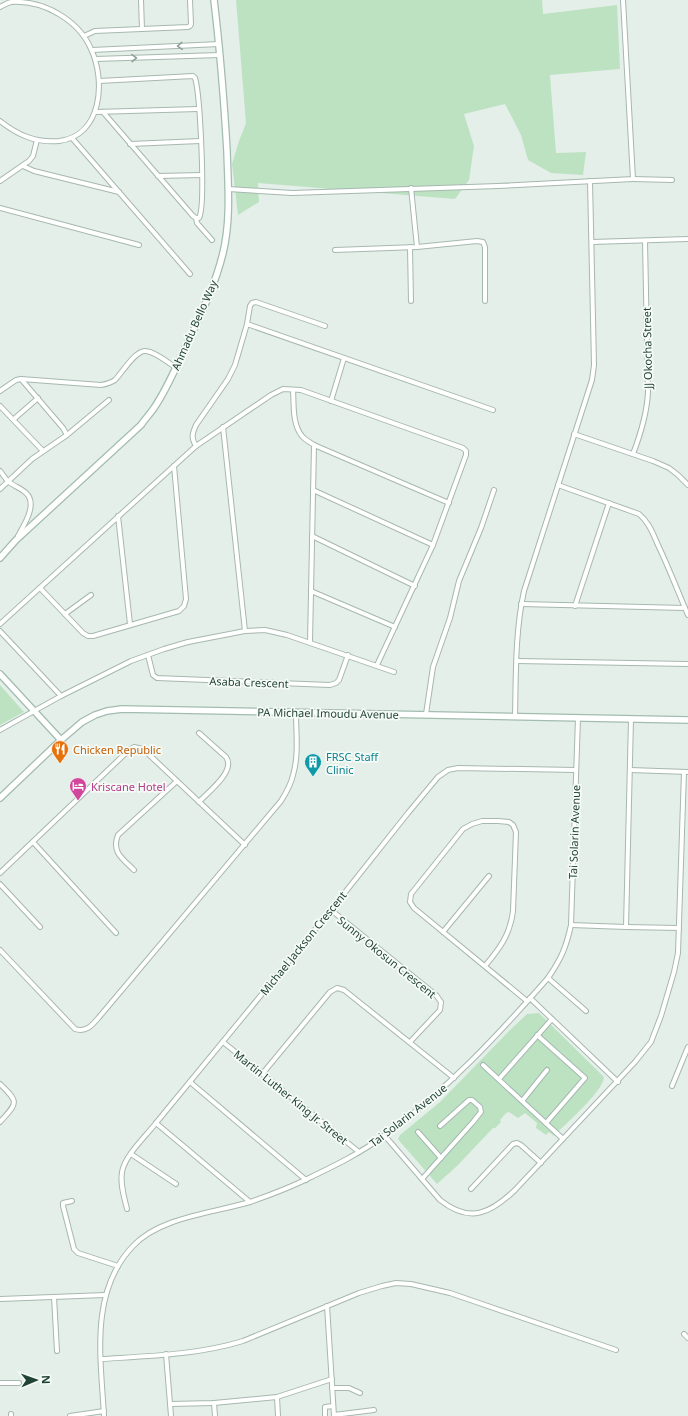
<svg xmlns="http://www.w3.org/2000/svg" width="688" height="1416" font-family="'Noto Sans',sans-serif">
<rect width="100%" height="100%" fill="#e5efe9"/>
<g fill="#bce2c2">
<path d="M236 0H542L543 14 617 5 620 69 550 75 556 153 586 152 583 175 551 173 528 160 521 135 505 104 464 114 474 146 469 180 455 199 258 183 259 202 238 215 232 164 239 141 246 123Z"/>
<path d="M0 685 24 712 0 725Z"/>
<path d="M539 1013 604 1077C603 1092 566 1123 554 1136L549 1132 546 1135 536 1128 537 1123 525 1113 518 1118 509 1112 506 1113 500 1120 501 1122 495 1128H493L457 1166 437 1184 402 1144 398 1139 400 1135 440 1102 510 1030 527 1014Z"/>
</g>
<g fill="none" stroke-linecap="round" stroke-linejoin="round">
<g stroke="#a6b8b0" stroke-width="6">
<g id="street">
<path d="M141 0 142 29"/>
<path d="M0 7C4 5 7 3 11 2 45 0 79 21 91 49 106 81 102 136 59 141 35 143 18 135 0 121"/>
<path d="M84 36 95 31 188 27 190 26 191 24 190 0"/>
<path d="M92 50 219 44"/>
<path d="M95 59 220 55"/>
<path d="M99 81 193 76 195 78C200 94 206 206 199 218H196L193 216 103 112"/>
<path d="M95 112 198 109"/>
<path d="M72 138 190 274"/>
<path d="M130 144 200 141"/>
<path d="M23 166 34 171 119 192"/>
<path d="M158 176 202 175"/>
<path d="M633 179 672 180"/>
<path d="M0 181 29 161 33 156 37 140"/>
<path d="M411 188 417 247"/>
<path d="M228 189 292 193 498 186 633 179 623 0"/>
<path d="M0 208 139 245"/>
<path d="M196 218 197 223 212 240"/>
<path d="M592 242 688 239"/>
<path d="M410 247 411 301"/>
<path d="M335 250 417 247 477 241 483 242 485 247V301"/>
<path d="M247 324 493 410"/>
<path d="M293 390C294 404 292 424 302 436 305 440 310 442 314 445L310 642"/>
<path d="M0 391 16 380 21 379 101 385C106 384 111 383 115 380 122 373 136 349 146 351 156 352 167 362 175 367"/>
<path d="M331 401 344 358"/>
<path d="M0 406 43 451"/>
<path d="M14 419 38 398"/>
<path d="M223 427 245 631"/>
<path d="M574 434 653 461 669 468 678 475 688 485"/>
<path d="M67 435 109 400"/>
<path d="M314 445 449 503"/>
<path d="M196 446C191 438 192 434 196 425L228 379 235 365 247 324 250 306 252 303 256 302 325 326"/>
<path d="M633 454C641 433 647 414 648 392L645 241"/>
<path d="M0 471C3 474 5 479 8 481 13 486 21 488 26 493 38 504 24 525 18 536"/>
<path d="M558 485 639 514C649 522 653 534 658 545 669 568 678 592 688 615"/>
<path d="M0 489 32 459 67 435 63 428 21 379"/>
<path d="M313 490 433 545"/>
<path d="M118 516 130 624"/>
<path d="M312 536 415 586"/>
<path d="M40 588 83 633 88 636H93L179 611 184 606 186 599 174 466"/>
<path d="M311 591 395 627"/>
<path d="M521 604 685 608"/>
<path d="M575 606 609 503"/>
<path d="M65 614 91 595"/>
<path d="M0 624 196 446 271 395 283 389 301 390 463 448 466 451V455L433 545 377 665"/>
<path d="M0 631 61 696"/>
<path d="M148 655 153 675 157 678 330 685 336 683 339 680 348 655"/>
<path d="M517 661 688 664"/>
<path d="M426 714 433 667 450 618 459 581 481 528 494 490"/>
<path d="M515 716C516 675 515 632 524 591L592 380 594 365 590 181"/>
<path d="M0 730 61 696 131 661 164 649 188 642 245 631 265 630 287 635 394 672"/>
<path d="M199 733 226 757C236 771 209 791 199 802"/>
<path d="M630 770 688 772"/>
<path d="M33 842 116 933"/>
<path d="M134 870C123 859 111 852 118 835L177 781"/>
<path d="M0 873 128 751 134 747 143 749 245 845"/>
<path d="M0 884 40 927"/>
<path d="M331 910 436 995 441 1002 440 1010 410 1042"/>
<path d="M571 925 626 927 679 928"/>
<path d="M626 927 631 719"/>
<path d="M443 932 489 876"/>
<path d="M0 950 75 1029C87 1033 93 1024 100 1016L281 801C286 793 291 785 293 775 299 755 296 732 296 712"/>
<path d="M485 966C500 948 510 935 513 911L516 832 513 825 509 822 498 821H482L472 824 463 829 411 894 410 902 414 908 527 1001"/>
<path d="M548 978 586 1011"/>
<path d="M530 998 618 1082"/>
<path d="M537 1035 585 1078 546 1123"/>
<path d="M223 1042 359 1152"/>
<path d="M483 1065 563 1139"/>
<path d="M263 1073 330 992 337 988 344 990 454 1078"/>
<path d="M499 1079 552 1019"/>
<path d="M190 1082 306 1180"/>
<path d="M0 1084C20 1103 17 1103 0 1122"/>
<path d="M672 1086 688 1047"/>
<path d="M522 1101 547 1070"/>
<path d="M418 1132 441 1158"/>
<path d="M385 1136 440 1200C470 1224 491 1213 515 1190L635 1062 651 1042 661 1016 674 972 678 953 684 772"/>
<path d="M131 1154 176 1184"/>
<path d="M422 1179 473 1122 481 1112 480 1107 472 1100H469L440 1126"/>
<path d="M471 1189 513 1144 517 1143 521 1145 541 1163"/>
<path d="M72 1201 63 1203V1206L74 1249 78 1253 118 1266"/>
<path d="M250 1202 156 1123 331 910 408 813 438 777 448 770 458 768 576 770"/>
<path d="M127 1209C124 1197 120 1184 122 1172 125 1155 146 1136 156 1123"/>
<path d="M54 1297 57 1351"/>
<path d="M0 1299 105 1295"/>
<path d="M327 1306 334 1416"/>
<path d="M684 1334 688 1338"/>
<path d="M166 1354 171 1416"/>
<path d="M101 1359C149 1356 197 1355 243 1341L359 1293 382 1286 396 1283 411 1284 450 1293 616 1350"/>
<path d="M0 1383H19"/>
<path d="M332 1388H349L360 1393"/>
<path d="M277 1397 278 1416"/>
<path d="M214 1403 215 1416"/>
<path d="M170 1404 214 1403 277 1397 332 1379"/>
<path d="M11 1414V1416"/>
<path d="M334 1415 374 1410"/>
<path d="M70 1416 104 1411"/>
<path d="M104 1416C101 1359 89 1292 133 1246 160 1217 213 1213 250 1202 270 1195 289 1188 307 1179 334 1166 361 1153 385 1135 446 1091 498 1035 548 978 561 959 566 948 571 925L578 718"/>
<path d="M325 1416V1407L333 1406"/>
</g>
</g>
<g stroke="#a2bcb0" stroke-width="8">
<g id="secondary">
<path d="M0 558 16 540 141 425C145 419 150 414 154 408 167 389 176 367 186 346 200 316 215 286 223 253 231 220 228 185 227 151 224 100 220 50 214 0"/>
<path d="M0 674 61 740"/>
<path d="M0 798 61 740 82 722 95 715 107 711 122 709 688 720"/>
</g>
</g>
<use href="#street" stroke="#fff" stroke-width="4"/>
<use href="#secondary" stroke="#fff" stroke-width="5.5"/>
</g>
<defs><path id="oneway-chevron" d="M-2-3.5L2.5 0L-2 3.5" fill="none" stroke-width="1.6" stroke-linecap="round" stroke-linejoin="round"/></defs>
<g stroke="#90a19a">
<use href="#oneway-chevron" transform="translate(180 46) rotate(177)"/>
<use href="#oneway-chevron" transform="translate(134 58) rotate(-2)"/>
</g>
<defs>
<g id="restaurant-pin" transform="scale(0.9)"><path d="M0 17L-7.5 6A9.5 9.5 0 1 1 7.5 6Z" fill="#e8710a" stroke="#f6fbf8"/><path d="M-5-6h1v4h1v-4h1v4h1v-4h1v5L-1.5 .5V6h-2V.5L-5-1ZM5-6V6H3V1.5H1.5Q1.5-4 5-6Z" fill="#fff"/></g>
<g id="building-pin" transform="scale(0.9)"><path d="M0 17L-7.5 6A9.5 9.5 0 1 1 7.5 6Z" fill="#0f9aa8" stroke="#f6fbf8"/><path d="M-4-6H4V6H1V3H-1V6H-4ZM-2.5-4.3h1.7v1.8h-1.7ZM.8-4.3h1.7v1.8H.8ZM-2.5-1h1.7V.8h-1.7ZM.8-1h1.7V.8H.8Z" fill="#fff"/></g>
<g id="hotel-pin" transform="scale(0.9)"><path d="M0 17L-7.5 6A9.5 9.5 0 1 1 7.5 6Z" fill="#d1479c" stroke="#f6fbf8"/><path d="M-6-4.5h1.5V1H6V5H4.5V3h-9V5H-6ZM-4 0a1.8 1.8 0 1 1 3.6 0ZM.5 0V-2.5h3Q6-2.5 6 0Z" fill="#fff"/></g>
</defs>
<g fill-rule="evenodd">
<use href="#restaurant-pin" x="60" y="749"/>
<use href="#building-pin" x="313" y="762"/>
<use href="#hotel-pin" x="78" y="786"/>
</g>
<g text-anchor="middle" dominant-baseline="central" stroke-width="3.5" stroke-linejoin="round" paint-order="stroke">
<g font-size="11" fill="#214336" stroke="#f6fbf8">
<text transform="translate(194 325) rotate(-66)">Ahmadu Bello Way</text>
<text transform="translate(647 348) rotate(-91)">JJ Okocha Street</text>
<text transform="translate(249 682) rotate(2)">Asaba Crescent</text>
<text transform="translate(328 713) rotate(1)">PA Michael Imoudu Avenue</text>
<text transform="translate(574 832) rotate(-88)">Tai Solarin Avenue</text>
<text transform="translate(303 943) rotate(-51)">Michael Jackson Crescent</text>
<text transform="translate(387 957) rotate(39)">Sunny Okosun Crescent</text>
<text transform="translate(291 1097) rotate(39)">Martin Luther King Jr. Street</text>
<text transform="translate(408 1115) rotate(-38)">Tai Solarin Avenue</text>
</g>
<g font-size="11" fill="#c56008" stroke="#f6fbf8" text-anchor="start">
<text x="73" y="749">Chicken Republic</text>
</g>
<g font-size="11" fill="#0d838f" stroke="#f6fbf8" text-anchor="start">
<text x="326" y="756">FRSC Staff<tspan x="326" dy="13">Clinic</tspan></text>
</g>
<g font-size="11" fill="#b23c85" stroke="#f6fbf8" text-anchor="start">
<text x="91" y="786">Kriscane Hotel</text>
</g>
</g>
<g transform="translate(36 1380) rotate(88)" stroke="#f6fbf8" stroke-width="3" paint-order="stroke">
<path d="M0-3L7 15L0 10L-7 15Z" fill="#214336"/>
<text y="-6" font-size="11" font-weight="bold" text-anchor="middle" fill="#214336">N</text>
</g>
</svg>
